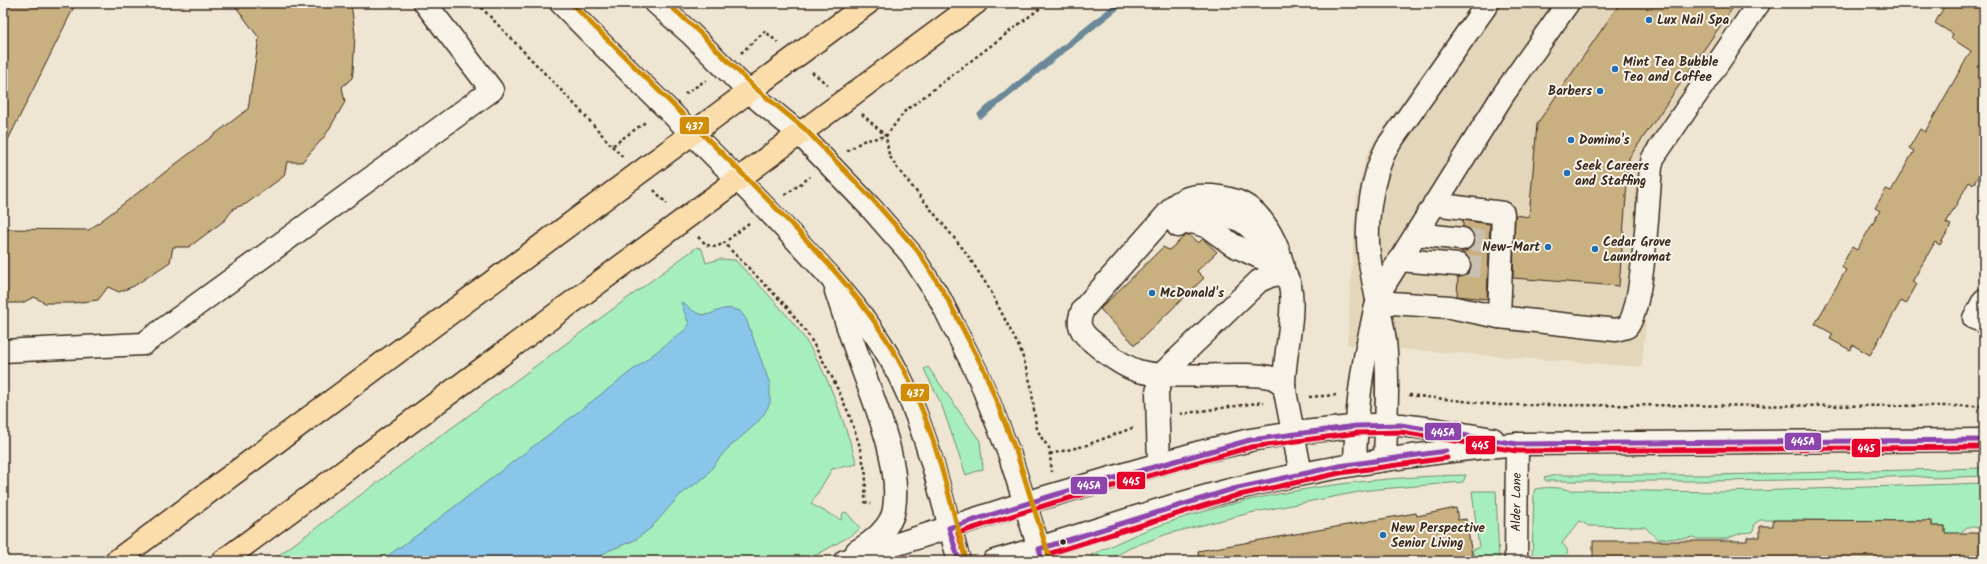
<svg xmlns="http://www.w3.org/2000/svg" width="1987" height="564" font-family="Kalam,sans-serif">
<rect width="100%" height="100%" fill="#eee6d3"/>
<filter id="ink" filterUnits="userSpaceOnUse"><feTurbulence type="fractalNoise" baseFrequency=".025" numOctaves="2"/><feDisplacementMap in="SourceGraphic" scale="8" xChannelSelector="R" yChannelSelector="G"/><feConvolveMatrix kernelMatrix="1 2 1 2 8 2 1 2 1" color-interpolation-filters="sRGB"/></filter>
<g filter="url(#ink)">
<path fill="#e3d6ba" d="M1472 3H1773L1662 163 1657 189 1642 367 1347 345 1356 200 1366 157 1373 143Z"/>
<g fill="#a6efbd" stroke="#708c6e">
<path d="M697 247 702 249 706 263 720 259 735 260C756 282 778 303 797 328 827 368 842 416 857 464L832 469 811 504 841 520 843 513 846 512 860 528 855 533 806 561H271Z"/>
<path d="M928 367 980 441 983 469 966 475 942 406 924 369Z"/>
<path d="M1984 468V476L1933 478 1914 476C1792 482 1669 481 1546 481L1544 478 1556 475H1717Z"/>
<path d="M1466 475 1463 482 1369 490 1250 513 1167 534 1130 548 1106 561H1095L1091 555C1110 547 1128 537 1147 530 1246 493 1361 477 1466 475Z"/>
<path d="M1984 483V530L1974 527H1967L1959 534 1945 538V526H1932V521L1760 520 1755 523 1753 532 1741 533 1726 539H1697L1693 537 1687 538 1657 539 1645 527 1589 526 1580 521 1562 543 1567 549 1568 561H1532L1534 492 1535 489C1546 487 1558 487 1569 490L1725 492Z"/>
<path d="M1472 491H1496L1499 561H1473V549L1479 548Z"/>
</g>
<path fill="#8ac6ea" stroke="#6a8898" d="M683 302C711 331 713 300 740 311L746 319 770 384V403L764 414 756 424 725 451 705 477 679 496 651 528 635 540 608 551 592 561H380L420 533 685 330 689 324 681 303Z"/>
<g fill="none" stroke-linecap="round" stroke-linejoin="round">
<path stroke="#6a8898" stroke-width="7" d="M981 115 1121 3"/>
</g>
<g fill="#c9b080" stroke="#3b2a1e">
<path d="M3 3H76L3 150Z"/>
<path d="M233 3H351L355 34 353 72 352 78 342 87 345 102 325 136 302 162H287L284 176 246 204 234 208 225 220 189 247H173L170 262 134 286 119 292 108 287 98 300 73 303H45L34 297 22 303H3V229L89 230 248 109 259 38Z"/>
<path d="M1620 3H1736L1629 158 1619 286 1513 278 1515 215 1529 217 1537 124Z"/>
<path d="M1946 3H1984V166L1973 185 1969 182 1946 223 1951 225 1940 245 1935 242 1912 282 1917 284 1906 304 1901 301 1870 355 1853 345 1850 350 1830 339 1833 334 1815 324 1846 270 1841 267 1852 247 1857 250 1880 211 1875 208 1886 189 1891 191 1914 151 1909 148 1920 129 1925 132 1971 51 1951 38 1953 34 1935 23Z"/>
<path d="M1463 220 1490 224 1487 299 1457 296 1458 277 1464 276 1469 272 1471 266 1470 259 1461 251H1467L1472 247 1474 240V234L1470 229 1463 227Z"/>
<path d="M1186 235H1189L1198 243 1203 239 1217 252 1197 271 1204 278 1135 345 1100 309 1163 247 1169 250Z"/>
<path d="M1456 508 1458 520 1466 519 1473 561H1199L1198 551 1416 513 1417 516Z"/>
<path d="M1773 520 1932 521V526H1945V533H1984V559H1958V561H1593V541H1747V537H1760V526H1773Z"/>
</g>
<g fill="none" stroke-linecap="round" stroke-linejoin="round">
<g stroke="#cac0af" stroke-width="22" stroke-dasharray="22 11" stroke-linecap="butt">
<path d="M1462 239 1493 242"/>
<path d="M1459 265 1491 268"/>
</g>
<g stroke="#3b2a1e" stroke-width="25">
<g id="minor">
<path d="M561 3C632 76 707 146 777 220 819 264 862 308 892 362 926 423 940 494 959 561"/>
<path d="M656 3 691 34 749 92 800 134 870 207 911 254 940 299 978 375 1010 456 1043 561"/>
<path d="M1434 204 1503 213 1499 317"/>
<path d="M1184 223 1193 222 1208 227 1233 245 1266 260 1277 268"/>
<path d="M1178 226C1184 222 1191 215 1199 214 1212 212 1235 216 1246 224 1257 233 1267 248 1275 260 1282 270 1290 279 1291 292 1294 323 1284 355 1284 386 1279 381 1275 378 1269 377 1258 374 1246 375 1235 375 1207 375 1164 378 1138 371 1122 366 1107 354 1094 343 1081 333 1075 324 1084 308L1175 205C1187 196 1197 195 1212 196 1222 197 1234 199 1243 204 1265 215 1281 250 1284 273"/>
<path d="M1416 234 1462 239"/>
<path d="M1399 260 1459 265"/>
<path d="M836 291C844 315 852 340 861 365 876 407 901 464 894 509 892 527 871 543 857 551"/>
<path d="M1984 300 1974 318 1984 322"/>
<path d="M1377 302 1450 307 1499 317 1616 330 1627 327C1644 307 1648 198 1651 167L1653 158 1759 3"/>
<path d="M3 351 143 344 492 90 425 3"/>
<path d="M1284 386 1301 474"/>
<path d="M1385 460C1386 420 1389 380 1385 341 1381 312 1372 283 1369 254 1365 223 1372 175 1387 147L1488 3"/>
<path d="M1159 464 1157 392 1163 373 1259 281 1270 276 1284 273"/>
<path d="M1355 464C1356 418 1360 374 1371 329 1374 314 1377 299 1384 285L1503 95 1568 3"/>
<path d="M845 561 1025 503 1197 453 1250 440 1293 433 1372 425H1401L1440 430 1493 439"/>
<path d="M994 561C1074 539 1153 509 1234 489 1327 466 1422 453 1517 444L1984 440"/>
<path id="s1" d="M1516 561 1517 444"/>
</g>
</g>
<g stroke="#3b2a1e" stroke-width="25">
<g id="highway">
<path d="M116 561 868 3"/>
<path d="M223 561 976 3"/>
</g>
</g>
<g stroke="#3b2a1e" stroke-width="2.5" stroke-dasharray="3 3" stroke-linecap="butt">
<path d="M477 3 580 110 612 146 647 121"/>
<path d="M741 53 765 31 778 43"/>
<path d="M812 72 828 85"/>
<path d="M685 94 706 80"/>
<path d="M862 114 886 136 889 155 897 168 964 250 989 288 1021 351 1031 385 1036 426 1041 437 1049 448 1052 472"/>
<path d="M612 146 623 157"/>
<path d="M847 151 863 141 886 136 905 111 1047 3"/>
<path d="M654 190 667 204"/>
<path d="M785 195 810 177"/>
<path d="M749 223 724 243 787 307 809 336 832 377 849 414 859 444 866 475 865 502 871 504"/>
<path d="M698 237 707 245 716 247 724 243"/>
<path d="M1409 395 1499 405 1984 406"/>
<path d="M1309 397 1336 395"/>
<path d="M1180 414 1264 402"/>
<path d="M1050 454 1084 446 1135 427"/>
</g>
<use href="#minor" stroke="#f7f3e8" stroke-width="22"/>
<use href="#highway" stroke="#faddab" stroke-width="22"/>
<g stroke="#f7f3e8" stroke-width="8">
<g id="bus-1">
<path d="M959 561 949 528 1054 495 1250 440 1356 426 1401 425 1517 444 1984 440"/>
<path d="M1043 561 1039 549 1233 489 1339 466 1446 451"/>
</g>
</g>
<g stroke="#f7f3e8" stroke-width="8">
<g id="bus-2">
<path d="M966 559 958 533 1056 502 1251 447 1357 433 1401 432 1517 451 1984 447"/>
<path d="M1050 559 1048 554 1235 496 1340 473 1447 458"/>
</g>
</g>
<g stroke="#f7f3e8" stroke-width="8">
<g id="bus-3">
<path d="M571 3C638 71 707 137 774 206 819 253 865 300 897 357 933 419 947 491 966 559"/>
<path d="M667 3 696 29 754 87 805 129 875 202 917 250 946 296 985 372 1017 454 1050 559"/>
</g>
</g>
<use href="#bus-1" stroke="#8e44ad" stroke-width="5"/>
<use href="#bus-2" stroke="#e4002b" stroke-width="5"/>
<use href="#bus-3" stroke="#d18d06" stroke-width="5"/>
</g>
</g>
<g fill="#1f6fb2" stroke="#f7f3e8" stroke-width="1.5">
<circle cx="1649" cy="20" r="4"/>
<circle cx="1615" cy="69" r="4"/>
<circle cx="1600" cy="91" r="4"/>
<circle cx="1571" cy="140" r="4"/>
<circle cx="1567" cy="173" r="4"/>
<circle cx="1548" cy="247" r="4"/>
<circle cx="1595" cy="249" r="4"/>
<circle cx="1152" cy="293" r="4"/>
<circle cx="1383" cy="535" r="4"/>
</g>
<circle fill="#3b2a1e" stroke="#f7f3e8" stroke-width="1.5" cx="1063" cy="542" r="3.5"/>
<g text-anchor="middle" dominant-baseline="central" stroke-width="4" stroke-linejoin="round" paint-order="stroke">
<g font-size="13" font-weight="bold" fill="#3b2a1e" stroke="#f7f3e8" text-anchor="start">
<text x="1657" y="20">Lux Nail Spa</text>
<text x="1623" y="62">Mint Tea Bubble<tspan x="1623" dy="15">Tea and Coffee</tspan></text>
<text x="1592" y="91" text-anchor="end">Barbers</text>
<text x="1579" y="140">Domino's</text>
<text x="1575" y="166">Seek Careers<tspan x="1575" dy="15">and Staffing</tspan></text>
<text x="1603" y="242">Cedar Grove<tspan x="1603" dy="15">Laundromat</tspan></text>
<text x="1540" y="247" text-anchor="end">New-Mart</text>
<text x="1160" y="293">McDonald's</text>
<text x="1391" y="528">New Perspective<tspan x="1391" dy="15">Senior Living</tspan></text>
</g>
<g font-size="13" fill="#3b2a1e" stroke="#f7f3e8">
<text stroke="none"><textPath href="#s1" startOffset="59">Alder Lane</textPath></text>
</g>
</g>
<g stroke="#f7f3e8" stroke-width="1.5">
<rect x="679" y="116" width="31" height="19" rx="4" fill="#d18d06"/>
<rect x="900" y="383" width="30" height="19" rx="4" fill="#d18d06"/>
<rect x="1424" y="422" width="38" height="19" rx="4" fill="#8e44ad"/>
<rect x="1784" y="432" width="38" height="19" rx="4" fill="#8e44ad"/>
<rect x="1465" y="435" width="31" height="20" rx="4" fill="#e4002b"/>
<rect x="1851" y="438" width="30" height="20" rx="4" fill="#e4002b"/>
<rect x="1116" y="471" width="30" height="19" rx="4" fill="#e4002b"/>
<rect x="1070" y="476" width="38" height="19" rx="4" fill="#8e44ad"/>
</g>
<g font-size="11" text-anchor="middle" font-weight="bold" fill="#fff">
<text x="694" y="130">437</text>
<text x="915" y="397">437</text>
<text x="1443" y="436">445A</text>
<text x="1803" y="445">445A</text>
<text x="1480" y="449">445</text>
<text x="1866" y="452">445</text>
<text x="1131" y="485">445</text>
<text x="1089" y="489">445A</text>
</g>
<rect width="1987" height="564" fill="none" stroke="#f7f3e8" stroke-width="16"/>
<rect x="8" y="8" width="1971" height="548" fill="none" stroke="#3b2a1e" stroke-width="1.5" filter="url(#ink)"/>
</svg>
